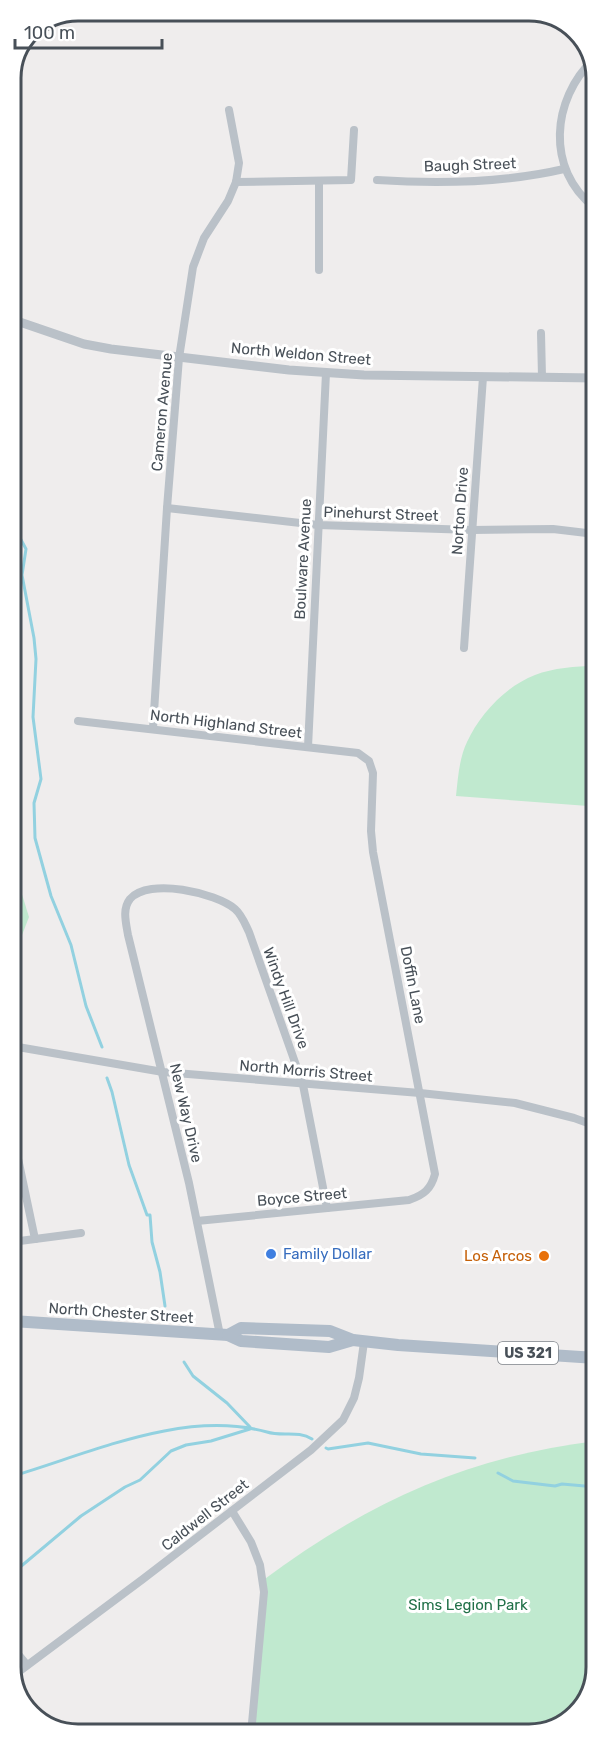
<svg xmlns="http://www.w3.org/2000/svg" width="607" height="1745" font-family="Rubik,sans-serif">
<rect width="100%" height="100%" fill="#efeded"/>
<g fill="#c0e9cf">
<path d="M595 666V800L588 806 456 796C458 778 459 759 467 742 480 714 506 686 535 675 553 668 576 666 595 666Z"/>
<path d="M12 862 29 917 12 961Z"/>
<path d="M596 1441V1668L582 1709 547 1732 251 1734 262 1581C366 1503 467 1457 596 1441Z"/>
</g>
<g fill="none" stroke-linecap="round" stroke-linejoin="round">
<g stroke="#92d1e0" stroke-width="3">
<path d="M11 521 26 549 22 575 34 638 36 659 33 717 41 779 34 803 35 838 51 896 71 945 86 1006 102 1047"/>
<path d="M107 1078 112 1092 129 1165 147 1215H150L152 1242 160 1272 165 1306"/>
<path d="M184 1362 193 1376 227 1403 250 1427"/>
<path d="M326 1448 328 1449 368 1443 421 1454 475 1458"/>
<path d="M498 1473 513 1481 555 1486 562 1484 596 1487"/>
<path d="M13 1476C91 1453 184 1409 267 1432 282 1437 298 1430 312 1439"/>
<path d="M13 1573 81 1516 125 1487 140 1480 171 1451 186 1445 211 1441 250 1429"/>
</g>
<g stroke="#bac1c8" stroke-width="8">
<path d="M594 59C551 99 546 170 594 207"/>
<path d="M377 180C438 184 504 183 564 169"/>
<path d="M319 181V270"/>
<path d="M236 182 351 180 354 130"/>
<path d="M541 333 542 377"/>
<path d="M167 508 318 525 472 530 553 529 595 534"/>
<path d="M464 648 483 377"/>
<path d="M78 721 358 753 369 761 373 773 371 831 373 852 435 1174C431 1189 424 1195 409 1200L197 1221"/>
<path d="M153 728 167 508 179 358 193 267 204 238 228 201 236 182 239 163 229 110"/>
<path d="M308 747 326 373"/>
<path d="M12 1046 163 1072 420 1093 515 1103 574 1118 596 1126"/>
<path d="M12 1130 35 1239"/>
<path d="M12 1242 81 1233"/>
<path d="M220 1335 189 1183 128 935C126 923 122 909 130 899 149 877 216 893 235 909 242 915 245 924 249 932L303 1085 327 1208"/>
<path d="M232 1511 251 1542 260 1565 264 1592 251 1734"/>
<path d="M13 1648 27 1665"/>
<path d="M13 1676 143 1579 311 1450 343 1420 354 1398 359 1378 364 1342"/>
</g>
<path stroke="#bac1c8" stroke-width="9" d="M11 319 84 344 111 349 289 370 364 375 595 378"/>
<g stroke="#b0bcc9" stroke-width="12">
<path d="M12 1321 228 1335 241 1341 329 1347 353 1340"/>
<path d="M228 1335 241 1328 330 1331 353 1340 398 1345 596 1358"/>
</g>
</g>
<circle fill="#3f7fe0" stroke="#fff" stroke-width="2" cx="271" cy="1254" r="6"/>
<circle fill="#e8710a" stroke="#fff" stroke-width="2" cx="544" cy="1256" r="6"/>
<g text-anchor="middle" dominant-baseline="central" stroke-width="6" stroke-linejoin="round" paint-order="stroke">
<rect fill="#fff" stroke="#7f848a" stroke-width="1.5" x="498" y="1342" width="60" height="22" rx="4.5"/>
<g font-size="14" font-weight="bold" fill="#485058">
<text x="528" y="1353">US 321</text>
</g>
<g font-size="15" fill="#485058" stroke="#fff">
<text transform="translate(470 165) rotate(-2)">Baugh Street</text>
<text transform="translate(301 354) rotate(5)">North Weldon Street</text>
<text transform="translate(162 412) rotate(-85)">Cameron Avenue</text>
<text transform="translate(460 511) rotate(-86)">Norton Drive</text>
<text transform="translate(381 514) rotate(2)">Pinehurst Street</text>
<text transform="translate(303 559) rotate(-87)">Boulware Avenue</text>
<text transform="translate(226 724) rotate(7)">North Highland Street</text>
<text transform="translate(413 985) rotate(79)">Doffin Lane</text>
<text transform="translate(286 998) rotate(70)">Windy Hill Drive</text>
<text transform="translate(306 1071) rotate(5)">North Morris Street</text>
<text transform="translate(186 1113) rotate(77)">New Way Drive</text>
<text transform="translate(302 1197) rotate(-5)">Boyce Street</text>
<text transform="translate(121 1313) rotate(4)">North Chester Street</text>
<text transform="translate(205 1515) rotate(-38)">Caldwell Street</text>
</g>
<g font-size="15" fill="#366cbe" stroke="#fff" text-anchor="start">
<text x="283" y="1254">Family Dollar</text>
</g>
<g font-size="15" fill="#c56008" stroke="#fff" text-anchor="end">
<text x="532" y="1256">Los Arcos</text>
</g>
<g font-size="15" fill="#217048" stroke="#fff">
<text x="468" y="1605">Sims Legion Park</text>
</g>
</g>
<path d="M0 0H607V1745H0ZM78 21H529A57 57 0 0 1 586 78V1667A57 57 0 0 1 529 1724H78A57 57 0 0 1 21 1667V78A57 57 0 0 1 78 21Z" fill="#fff" fill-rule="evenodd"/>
<path fill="none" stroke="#485058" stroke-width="3" d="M78 21H529A57 57 0 0 1 586 78V1667A57 57 0 0 1 529 1724H78A57 57 0 0 1 21 1667V78A57 57 0 0 1 78 21Z"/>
<path d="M15 39v9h147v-9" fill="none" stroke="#485058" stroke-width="3"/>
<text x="24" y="39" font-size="18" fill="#485058" stroke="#ffffff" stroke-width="4.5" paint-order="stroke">100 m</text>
</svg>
